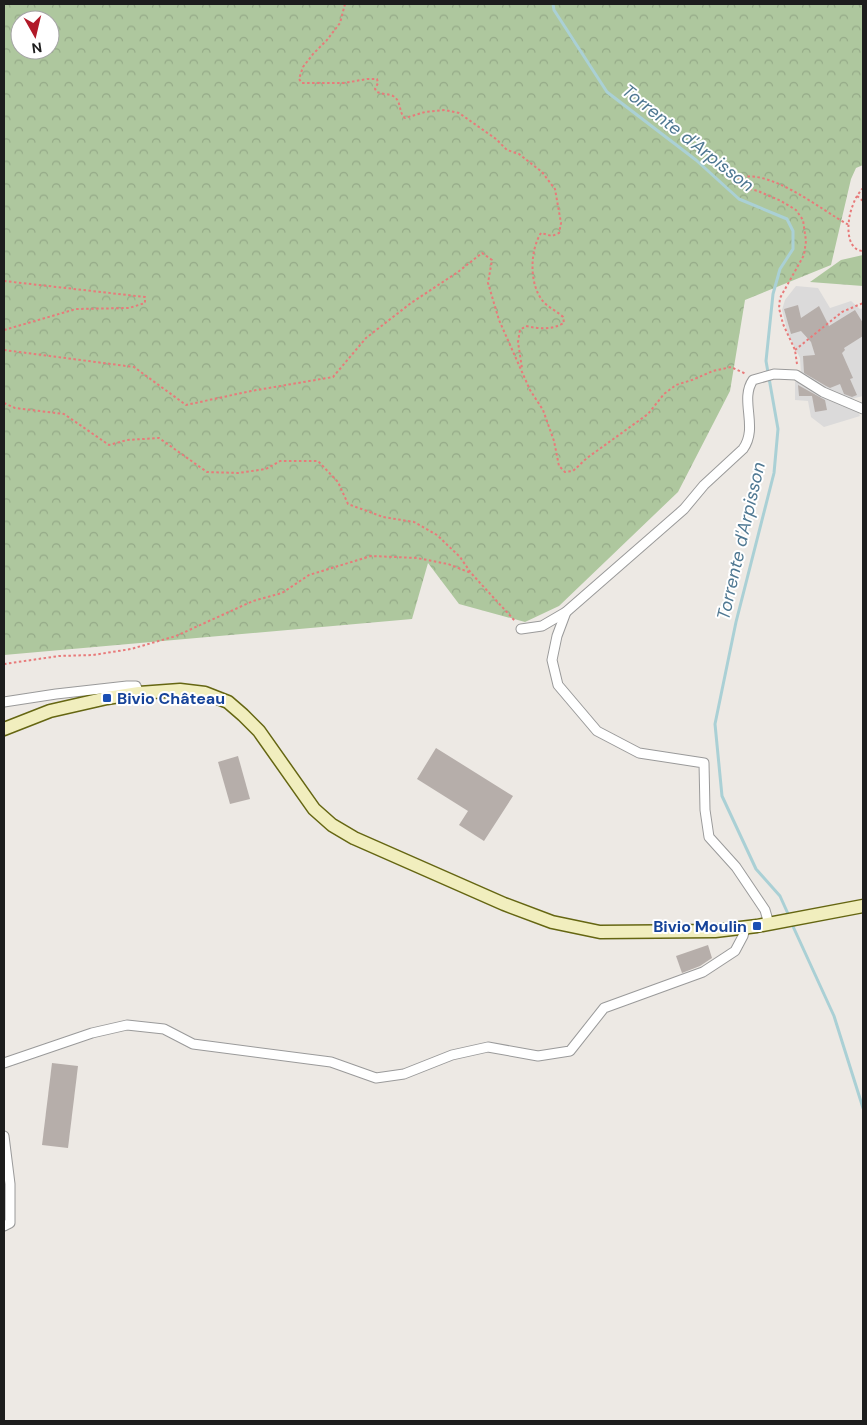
<svg xmlns="http://www.w3.org/2000/svg" width="867" height="1425" font-family="'DM Sans',sans-serif">
<defs>
<pattern id="forest-crowns" width="20" height="18" patternUnits="userSpaceOnUse" patternTransform="scale(1.25)"><rect width="20" height="18" fill="#aec79e"/><path d="M2 6a3 3 0 1 1 6 0M12 15a3 3 0 1 1 6 0" fill="none" stroke="#95aa88"/></pattern>
</defs>
<rect width="100%" height="100%" fill="#ede9e4"/>
<g fill="#dbdada">
<path d="M796 286 818 288 830 308 851 301 860 309 863 308V396L847 400 824 391 801 374 800 358 788 334 782 310 785 300Z"/>
<path d="M801 381 858 411 860 416 824 427 811 417 808 401 795 400V382Z"/>
</g>
<g fill="url(#forest-crowns)" fill-rule="evenodd">
<path d="M4 4H863V165L856 168 851 179 831 265 745 300 730 391 678 492 559 606 525 622 459 604 428 563 412 619 4 655ZM20 20H50V50H20Z"/>
<path d="M863 255V286L810 282 841 260Z"/>
</g>
<g fill="none" stroke-linecap="round" stroke-linejoin="round">
<g stroke="#aad0d5" stroke-width="3">
<path d="M553 4 554 10 607 92 696 160 739 199 787 219 793 231V249L780 269 773 294 766 361 778 429 774 473 736 622 715 724 722 796 756 869 780 896 789 916"/>
<path d="M791 922 834 1016 863 1108"/>
</g>
</g>
<g fill="#b6aeaa">
<path d="M798 305 801 318 819 306 829 326 855 310 863 323V336L844 348 845 350 842 353 853 378 850 379 857 395 852 397 844 394 840 384 830 388 826 386 804 373 803 356 815 355 811 342 801 331 791 334 784 309Z"/>
<path d="M798 385 825 400 827 410 815 412 812 396H799Z"/>
<path d="M436 748 513 796 484 841 459 825 468 811 417 779Z"/>
<path d="M238 756 250 799 230 804 218 762Z"/>
<path d="M708 945 712 958 700 966 682 973 676 956Z"/>
<path d="M52 1063 78 1066 68 1148 42 1145Z"/>
</g>
<g fill="none" stroke-linecap="round" stroke-linejoin="round">
<g stroke="#9a9a9a" stroke-width="11">
<g id="street">
<path d="M566 612 557 636 552 660 558 685 597 731 639 753 704 763 705 810 709 837 736 867 765 910 769 924"/>
<path d="M521 629 542 626 566 612 684 509 704 485 743 449C759 427 739 400 753 380L774 374 796 375 823 392 863 409"/>
<path d="M4 702 56 694 127 686H136L139 693"/>
<path d="M4 1063 92 1033 127 1025 164 1029 193 1044 331 1062 376 1078 404 1074 452 1055 488 1047 538 1056 570 1051 604 1008 703 972 735 951 743 936 745 928"/>
<path d="M4 1136 10 1184V1223L4 1226"/>
</g>
</g>
<g stroke="#656612" stroke-width="15">
<path id="secondary" d="M4 729 50 711 107 698 139 693 180 690 205 693 228 702 243 715 259 731 314 809 332 825 354 838 504 904 552 922 600 932 715 931 757 926 863 906"/>
</g>
<g stroke="#e87a7a" stroke-width="2" stroke-dasharray="2.5 2.5" stroke-linecap="butt">
<path d="M345 4 340 23 327 40 313 54 303 67 299 79 302 83H344L367 79H377L378 83 375 89 377 92C382 94 389 94 393 96 402 101 398 112 405 118L425 112 445 110 459 113 496 139 507 150 519 154 542 172 555 189 561 223 559 233 552 236 541 233C530 250 529 283 542 300 547 307 557 311 563 317L564 323C551 330 540 329 526 326L520 330 518 342 522 368"/>
<path d="M863 188C859 193 855 198 853 205 847 218 844 250 863 251"/>
<path d="M857 196 863 201"/>
<path d="M4 281 145 297V303L129 308 76 309 4 330"/>
<path d="M4 350 134 367 186 405 251 391 333 377 366 338 411 303 458 272 482 253 492 260 488 283 499 320 530 390 543 410 554 441 559 466 565 472 573 471 587 458 648 414 664 394 676 385 692 380 713 371 731 367 746 374"/>
<path d="M795 350 842 312 863 303"/>
<path d="M797 364 795 350 783 324 779 308 780 298 804 255 806 241 803 220 796 210 781 201 758 191 745 188 737 184 734 180C765 163 822 211 849 225"/>
<path d="M4 403 15 408 64 414 109 445 127 440 159 438 207 472 238 473 266 469 280 461H318L338 482 348 504 383 517 414 522 437 535 460 557 471 573 515 621"/>
<path d="M4 664 59 656 93 655 131 649 176 636 253 601 282 593 309 575 371 556 417 558 448 564 471 573"/>
</g>
<use href="#street" stroke="#fff" stroke-width="9"/>
<use href="#secondary" stroke="#f1eebe" stroke-width="12"/>
</g>
<g fill="#1a4fb4" stroke="#fff" stroke-width="2">
<rect x="102" y="693" width="10" height="10" rx="2.5"/>
<rect x="752" y="921" width="10" height="10" rx="2.5"/>
</g>
<g text-anchor="middle" dominant-baseline="central" stroke-width="4" stroke-linejoin="round" paint-order="stroke">
<g font-size="16" font-weight="bold" fill="#164399" stroke="#fff" text-anchor="start">
<text x="117" y="698">Bivio Château</text>
<text x="747" y="926" text-anchor="end">Bivio Moulin</text>
</g>
<g font-size="18" font-style="italic" fill="#4f7892" stroke="#fff">
<text transform="translate(688 138) rotate(38)">Torrente d'Arpisson</text>
<text transform="translate(741 541) rotate(-77)">Torrente d'Arpisson</text>
</g>
</g>
<rect width="867" height="1425" fill="none" stroke="#1d1d1d" stroke-width="10"/>
<g transform="translate(35 35) rotate(172)"><circle r="24" fill="#ffffff" stroke="#a5a5a5"/>
<path d="M0-4L9 19L0 12L-9 19Z" fill="#b11928"/>
<text y="-8" font-size="14" font-weight="bold" text-anchor="middle" fill="#1d1d1d">N</text>
</g>
</svg>
